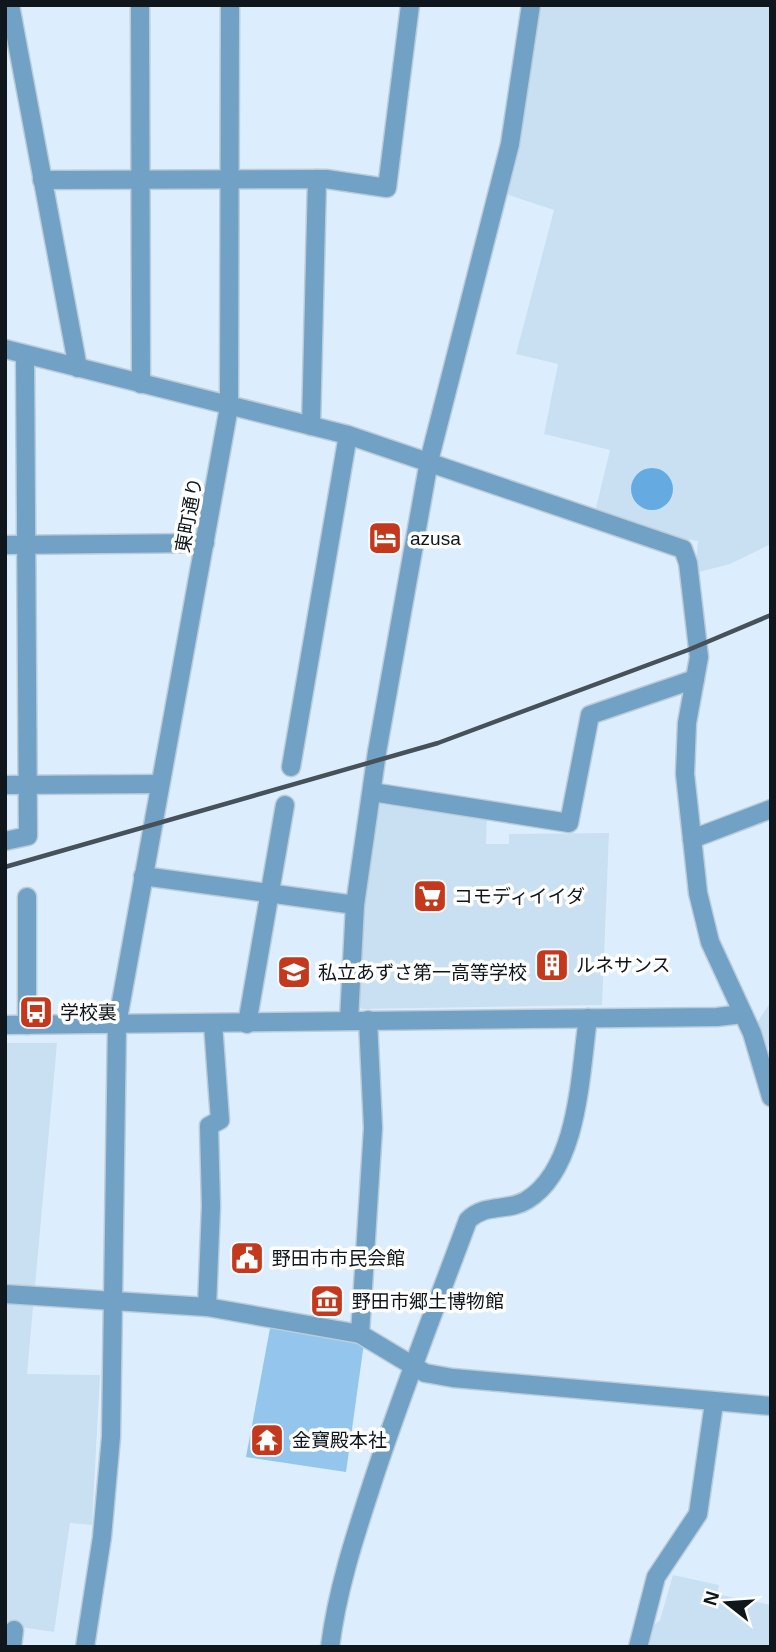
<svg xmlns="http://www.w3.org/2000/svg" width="776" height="1652" font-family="Arial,'Noto Sans JP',sans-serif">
<rect width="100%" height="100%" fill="#dceefd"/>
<g fill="#c9e0f2">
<path d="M535 5H771V544L730 564 695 573 698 541 670 537 595 512 610 450 544 434 558 364 516 354 554 210 500 192Z"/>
<path d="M379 798 487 814 486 844H509V834L609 833 602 1005 362 1009 355 1002 363 905Z"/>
<path d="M771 1001V1042L767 1049 757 1023Z"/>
<path d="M5 1043H57L27 1374 100 1375 92 1525 70 1523 54 1632 5 1625Z"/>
<path d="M673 1575 719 1585 717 1594 771 1605V1647H647L651 1628 660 1620Z"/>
</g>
<path fill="#94c5ec" d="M271 1323 364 1343 346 1472 246 1457Z"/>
<circle fill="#65aae0" cx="652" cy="489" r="21"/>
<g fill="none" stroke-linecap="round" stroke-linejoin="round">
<g stroke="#bbccd9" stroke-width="21">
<g id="minor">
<path d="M10 5 78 368"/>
<path d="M140 5 141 384"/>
<path d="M42 180 326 179 387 188 410 5"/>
<path d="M5 349 348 435 683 549 688 563 699 657 687 723 685 774 698 893 710 942 752 1033 771 1097"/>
<path d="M311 426 317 179"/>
<path d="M5 545 205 543"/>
<path d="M291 767 348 435"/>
<path d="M5 785 160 784"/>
<path d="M372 792 569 823 590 715 695 679"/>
<path d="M692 839 771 809"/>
<path d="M5 841 28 836 25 355"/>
<path d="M143 876 355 905"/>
<path d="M27 897V1025"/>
<path d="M349 1020 355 905 377 752 429 461 510 144 531 5"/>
<path d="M247 1024 285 805"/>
<path d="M5 1025 717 1017 743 1014"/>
<path d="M5 1294 207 1307 360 1334 425 1373 453 1378 771 1406"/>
<path d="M207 1307 211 1206 209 1126 220 1120 213 1024"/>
<path d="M360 1334 373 1128 368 1020"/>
<path d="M12 1647 14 1630"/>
<path d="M85 1647 102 1537 111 1437 117 1024 229 407 230 5"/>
<path d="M330 1647C337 1591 354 1539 371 1487 400 1397 435 1309 468 1220 485 1203 508 1212 527 1200 579 1168 580 1073 588 1018"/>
<path d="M638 1647 656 1577 698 1514 714 1403"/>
</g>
</g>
<use href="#minor" stroke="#72a1c6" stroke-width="18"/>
<path stroke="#465159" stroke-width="4.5" d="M5 867 438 743 688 650 771 615"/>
</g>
<defs>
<g id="hotel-square" transform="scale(1.75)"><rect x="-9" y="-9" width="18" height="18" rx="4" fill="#c4391d" stroke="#fff"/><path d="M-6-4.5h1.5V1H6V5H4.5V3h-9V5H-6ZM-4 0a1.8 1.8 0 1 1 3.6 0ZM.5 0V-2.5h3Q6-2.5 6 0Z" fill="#fff"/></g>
<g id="supermarket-square" transform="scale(1.75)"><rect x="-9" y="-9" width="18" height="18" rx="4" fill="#c4391d" stroke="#fff"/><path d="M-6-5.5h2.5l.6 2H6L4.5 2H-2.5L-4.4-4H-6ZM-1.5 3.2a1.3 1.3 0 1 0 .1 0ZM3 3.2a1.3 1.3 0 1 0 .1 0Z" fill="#fff"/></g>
<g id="building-square" transform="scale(1.75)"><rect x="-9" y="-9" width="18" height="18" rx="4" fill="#c4391d" stroke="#fff"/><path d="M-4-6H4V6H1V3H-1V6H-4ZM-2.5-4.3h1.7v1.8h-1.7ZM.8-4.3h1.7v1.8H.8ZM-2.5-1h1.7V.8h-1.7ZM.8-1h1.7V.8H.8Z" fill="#fff"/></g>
<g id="school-square" transform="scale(1.75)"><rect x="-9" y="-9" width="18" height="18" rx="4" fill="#c4391d" stroke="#fff"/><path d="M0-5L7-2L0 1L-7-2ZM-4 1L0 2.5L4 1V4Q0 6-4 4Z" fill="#fff"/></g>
<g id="bus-square" transform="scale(1.75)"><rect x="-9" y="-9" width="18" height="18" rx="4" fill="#c4391d" stroke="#fff"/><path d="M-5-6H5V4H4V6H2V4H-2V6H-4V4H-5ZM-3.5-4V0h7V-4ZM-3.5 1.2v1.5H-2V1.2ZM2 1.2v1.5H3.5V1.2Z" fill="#fff"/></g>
<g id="civic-square" transform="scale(1.75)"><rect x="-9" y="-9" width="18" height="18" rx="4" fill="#c4391d" stroke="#fff"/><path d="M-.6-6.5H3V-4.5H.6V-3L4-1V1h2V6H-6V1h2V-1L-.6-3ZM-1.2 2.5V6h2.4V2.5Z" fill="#fff"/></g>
<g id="museum-square" transform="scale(1.75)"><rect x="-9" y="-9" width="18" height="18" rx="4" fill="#c4391d" stroke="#fff"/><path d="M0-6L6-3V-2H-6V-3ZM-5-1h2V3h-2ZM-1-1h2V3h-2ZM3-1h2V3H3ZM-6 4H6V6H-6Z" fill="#fff"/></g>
<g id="temple-square" transform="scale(1.75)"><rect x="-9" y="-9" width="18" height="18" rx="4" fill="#c4391d" stroke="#fff"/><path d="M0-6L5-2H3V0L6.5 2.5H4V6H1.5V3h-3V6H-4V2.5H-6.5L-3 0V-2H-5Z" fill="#fff"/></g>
</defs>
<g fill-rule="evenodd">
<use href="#hotel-square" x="385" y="538"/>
<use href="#supermarket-square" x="430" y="896"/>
<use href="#building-square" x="552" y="965"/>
<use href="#school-square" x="294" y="972"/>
<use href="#bus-square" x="36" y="1012"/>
<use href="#civic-square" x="247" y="1258"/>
<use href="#museum-square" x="327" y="1301"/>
<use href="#temple-square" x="267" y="1440"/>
</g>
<g text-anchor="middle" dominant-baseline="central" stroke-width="7" stroke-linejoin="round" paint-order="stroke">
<g font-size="19" fill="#0f171d" stroke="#fff">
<text transform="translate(189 515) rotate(-80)">東町通り</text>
</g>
<g font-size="19" fill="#0f171d" stroke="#fff" text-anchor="start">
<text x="410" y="538">azusa</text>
<text x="454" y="896">コモディイイダ</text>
<text x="576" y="965">ルネサンス</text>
<text x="318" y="972">私立あずさ第一高等学校</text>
<text x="60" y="1012">学校裏</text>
<text x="272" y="1258">野田市市民会館</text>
<text x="352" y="1301">野田市郷土博物館</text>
<text x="292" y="1440">金寶殿本社</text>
</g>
</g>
<rect width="776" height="1652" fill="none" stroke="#0f171d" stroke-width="14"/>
<g transform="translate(727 1603) rotate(287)" stroke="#ffffff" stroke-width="5" paint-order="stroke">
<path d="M0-5L12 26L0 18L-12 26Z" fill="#0f171d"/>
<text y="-10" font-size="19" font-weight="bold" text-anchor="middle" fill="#0f171d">N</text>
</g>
</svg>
